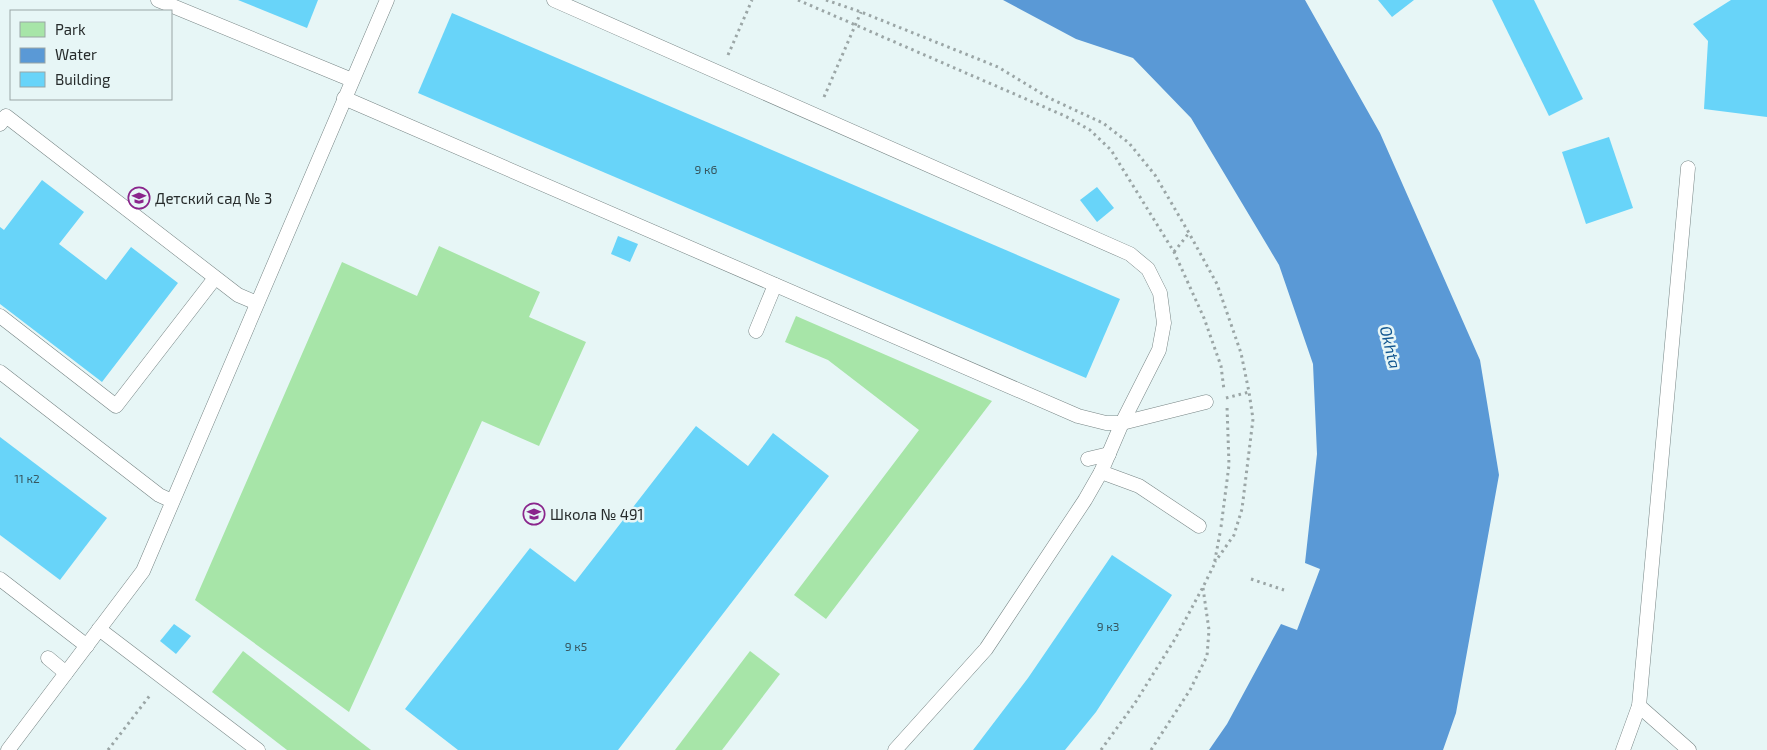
<svg xmlns="http://www.w3.org/2000/svg" width="1767" height="750" font-family="'Exo 2',sans-serif">
<rect width="100%" height="100%" fill="#e7f6f6"/>
<g fill="#a7e5a8">
<path d="M439 246 540 292 529 317 586 342 539 446 482 421 349 712 195 600 342 262 417 296Z"/>
<path d="M796 316 992 401 826 619 794 595 919 430 828 360 785 342Z"/>
<path d="M243 651 371 750H287L212 692Z"/>
<path d="M750 651 780 674 722 750H675Z"/>
</g>
<path fill="#5a99d6" d="M1003 0H1305L1380 133 1480 360 1499 475 1456 713 1443 750H1209L1227 724 1281 624 1297 630 1320 569 1305 563 1317 454 1313 364 1279 265 1191 118 1133 58 1076 39Z"/>
<g fill="#68d4f9">
<path d="M238 0H318L307 28Z"/>
<path d="M1378 0H1414L1392 17Z"/>
<path d="M1492 0H1534L1583 99 1549 116Z"/>
<path d="M1731 0H1767V117L1704 109 1708 41 1693 24Z"/>
<path d="M452 13 1120 299 1086 378 418 93Z"/>
<path d="M1609 137 1633 208 1586 224 1562 152Z"/>
<path d="M42 180 84 212 59 244 106 280 131 247 178 283 102 382 0 304V227L4 230Z"/>
<path d="M1097 187 1114 208 1097 222 1080 200Z"/>
<path d="M618 236 638 244 630 262 611 254Z"/>
<path d="M696 426 748 466 773 433 829 476 618 750H458L405 709 530 548 575 582Z"/>
<path d="M0 437 107 518 60 580 0 535Z"/>
<path d="M1112 555 1172 595 1096 712 1065 750H973L1028 678Z"/>
<path d="M174 624 191 636 176 654 160 641Z"/>
</g>
<g fill="none" stroke-linecap="round" stroke-linejoin="round">
<g stroke="#778585" stroke-width="15">
<g id="service">
<path d="M158 0 352 80"/>
<path d="M554 0 1130 254 1148 269 1160 293 1164 323 1159 350 1122 423 1101 472 1085 500 986 649 895 750"/>
<path d="M344 98 1078 416 1106 423H1122L1206 402"/>
<path d="M0 124 6 116 238 295 257 303"/>
<path d="M0 316 116 406 215 278"/>
<path d="M756 331 775 285"/>
<path d="M0 372 159 495 172 501"/>
<path d="M1088 459 1109 454"/>
<path d="M1101 472 1139 486 1199 526"/>
<path d="M0 579 87 646"/>
<path d="M99 629 258 750"/>
<path d="M48 658 66 673"/>
<path d="M1639 706 1689 750"/>
<path d="M8 750 143 571 387 0"/>
<path d="M1623 750 1639 706 1688 168"/>
</g>
</g>
<g stroke="#9ba6a6" stroke-width="3" stroke-dasharray="2.5 4" stroke-linecap="butt">
<path d="M798 0 1065 116 1090 130 1111 150 1174 252 1204 318 1221 366 1224 390"/>
<path d="M826 0 861 12 998 67 1049 98 1103 123 1129 143 1155 175 1189 233 1217 284 1241 353 1249 392 1253 419 1242 509 1234 535 1215 562"/>
<path d="M728 55 752 0"/>
<path d="M824 97 861 12"/>
<path d="M1174 252 1189 233"/>
<path d="M1226 398 1249 392"/>
<path d="M1221 527 1229 465 1227 406"/>
<path d="M1251 579 1284 590"/>
<path d="M108 750 151 694"/>
<path d="M1101 750 1135 703 1175 639 1203 587 1214 565 1220 533"/>
<path d="M1151 750 1190 690 1207 656 1209 630 1203 588"/>
</g>
<use href="#service" stroke="#fff" stroke-width="14"/>
</g>
<defs>
<g id="school-ring" transform="scale(1.125)"><circle r="9.5" fill="#e7f6f6" stroke="#8a258c" stroke-width="1.5"/><path d="M0-5L7-2L0 1L-7-2ZM-4 1L0 2.5L4 1V4Q0 6-4 4Z" fill="#8a258c"/></g>
</defs>
<g fill-rule="evenodd">
<use href="#school-ring" x="139" y="198"/>
<use href="#school-ring" x="534" y="514"/>
</g>
<g text-anchor="middle" dominant-baseline="central" stroke-width="5" stroke-linejoin="round" paint-order="stroke">
<g font-size="12" fill="#37565f">
<text x="706" y="169">9 к6</text>
<text x="27" y="478">11 к2</text>
<text x="1108" y="626">9 к3</text>
<text x="576" y="646">9 к5</text>
</g>
<g font-size="15" fill="#272c2c" stroke="#e7f6f6" text-anchor="start">
<text x="155" y="198">Детский сад № 3</text>
<text x="550" y="514">Школа № 491</text>
</g>
<g font-size="16" font-style="italic" fill="#125790" stroke="#e7f6f6">
<text transform="translate(1391 347) rotate(76)">Okhta</text>
</g>
</g>
<rect x="10" y="10" width="162" height="90" fill="#e7f6f6" stroke="#9aa5a5"/>
<rect x="20" y="22" width="25" height="15" fill="#a7e5a8" stroke="#9aa5a5"/>
<text x="55" y="35" font-size="15" fill="#272c2c">Park</text>
<rect x="20" y="48" width="25" height="15" fill="#5a99d6" stroke="#9aa5a5"/>
<text x="55" y="60" font-size="15" fill="#272c2c">Water</text>
<rect x="20" y="72" width="25" height="15" fill="#68d4f9" stroke="#9aa5a5"/>
<text x="55" y="85" font-size="15" fill="#272c2c">Building</text>
</svg>
